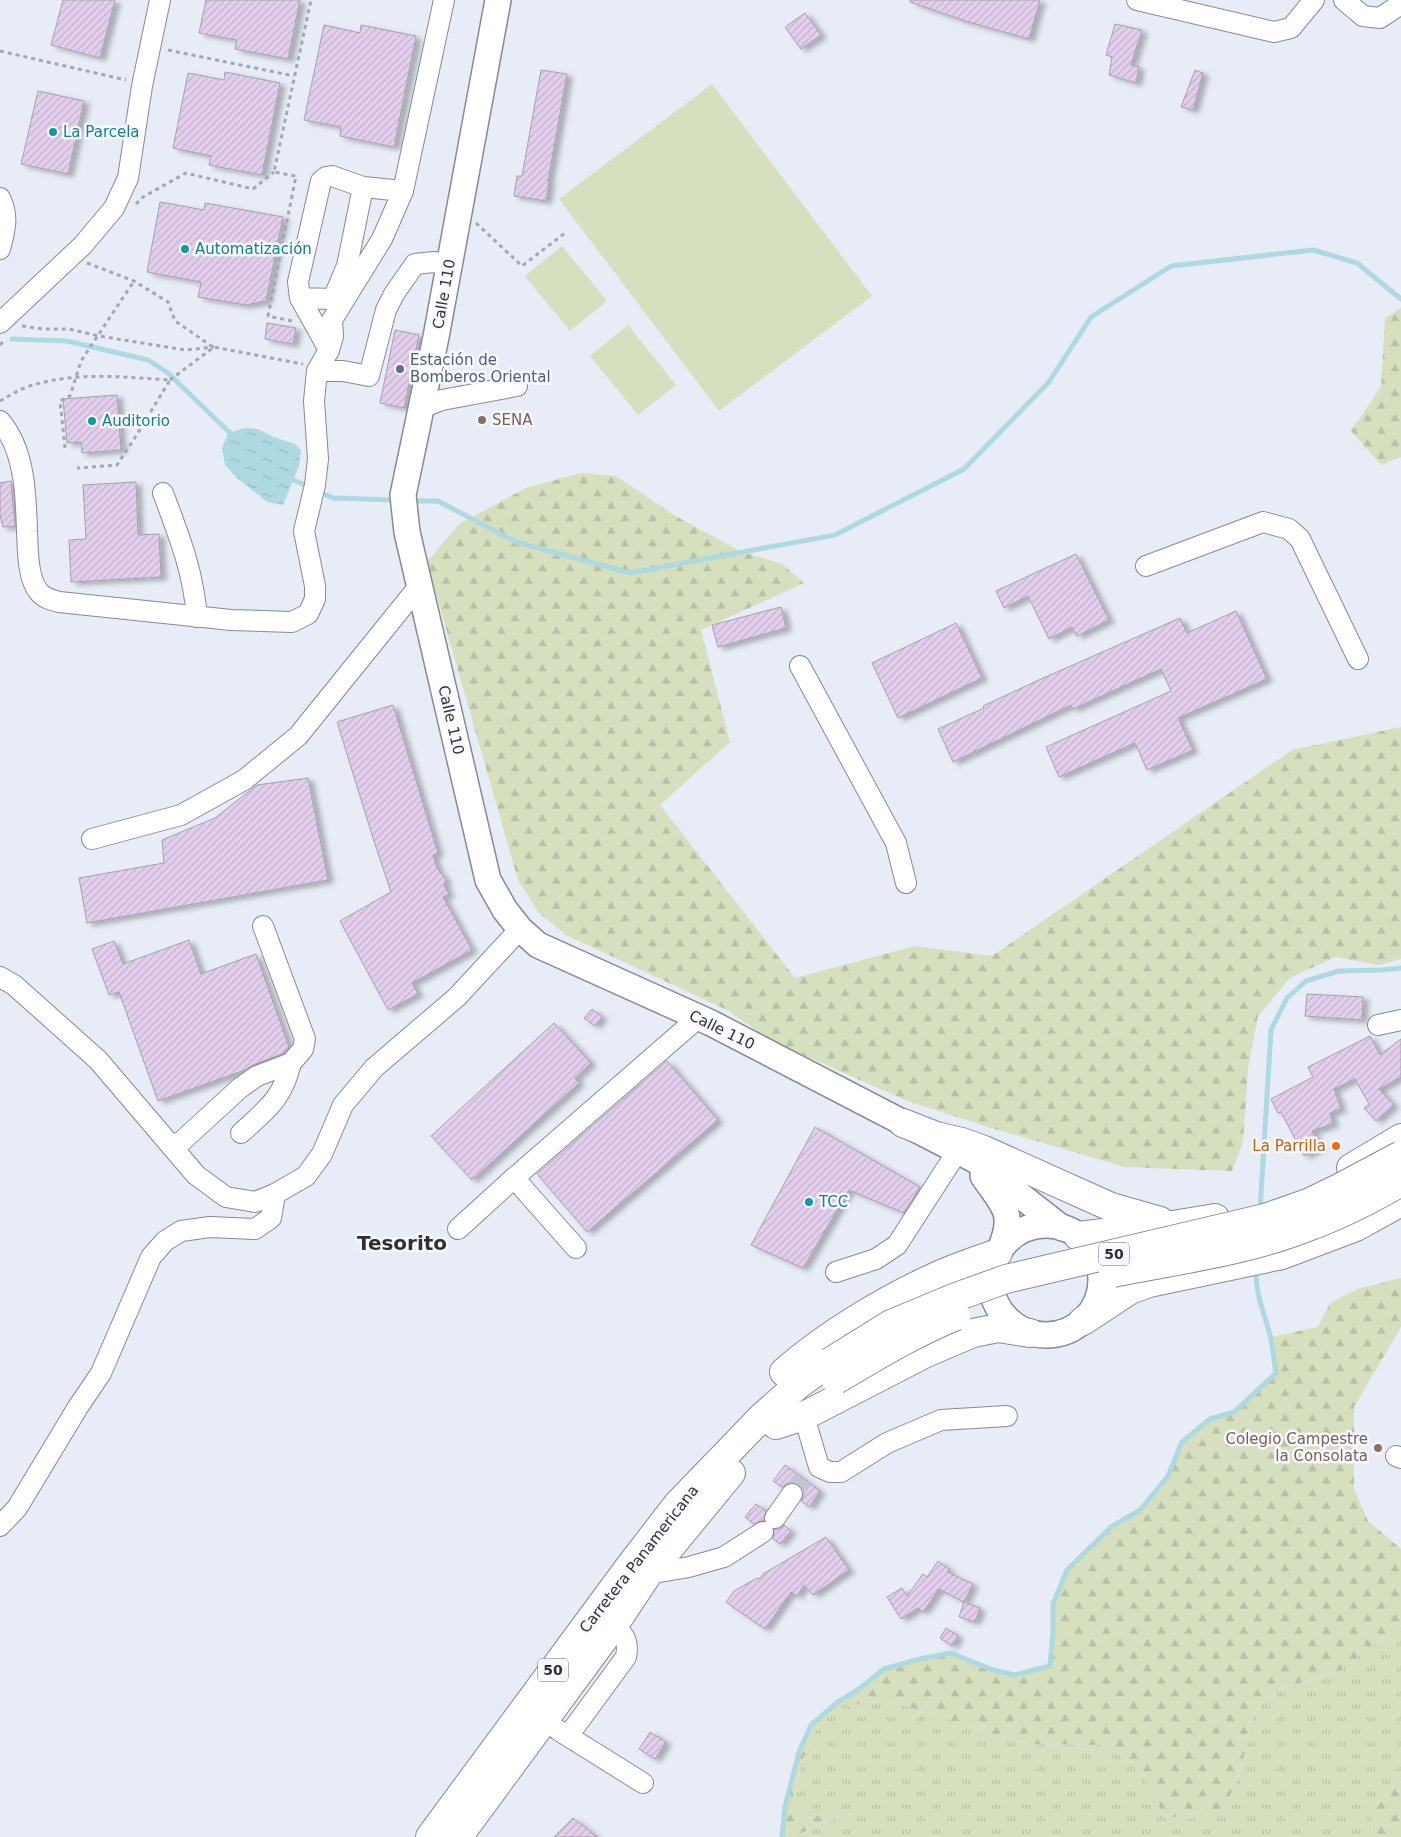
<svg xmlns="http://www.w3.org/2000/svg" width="1401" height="1837" font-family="'DejaVu Sans',sans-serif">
<defs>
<pattern id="grass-tufts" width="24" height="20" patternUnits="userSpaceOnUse" patternTransform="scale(1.25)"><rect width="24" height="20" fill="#d6e0bf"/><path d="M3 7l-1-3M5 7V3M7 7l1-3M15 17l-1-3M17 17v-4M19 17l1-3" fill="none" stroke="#b8c0a5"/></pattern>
<pattern id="forest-firs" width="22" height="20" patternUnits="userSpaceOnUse" patternTransform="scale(1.25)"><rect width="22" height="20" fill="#d6e0bf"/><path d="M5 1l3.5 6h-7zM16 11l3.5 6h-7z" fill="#b8c0a5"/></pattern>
<pattern id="water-ripples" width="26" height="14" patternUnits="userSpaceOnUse" patternTransform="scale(1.25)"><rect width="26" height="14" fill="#aed9e0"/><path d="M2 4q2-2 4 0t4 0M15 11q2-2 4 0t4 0" fill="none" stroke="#96bbc1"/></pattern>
<pattern id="building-hatch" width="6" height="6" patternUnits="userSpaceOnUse" patternTransform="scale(1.25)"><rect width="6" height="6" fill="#e3cfed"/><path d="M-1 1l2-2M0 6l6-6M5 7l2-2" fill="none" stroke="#c3b2cc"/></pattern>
<filter id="shadow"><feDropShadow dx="5.5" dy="3" stdDeviation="2.5" flood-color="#0004"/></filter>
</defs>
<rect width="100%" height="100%" fill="#e7ecf7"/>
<path fill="url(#grass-tufts)" d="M1401 1625V1782L1393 1787 1372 1808 1371 1837H792L845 1814 810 1817 802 1812 794 1795 802 1761 815 1732 838 1702 853 1707 870 1698 905 1706 1027 1744 1099 1745 1138 1765 1164 1816 1191 1819 1223 1808 1235 1786 1245 1752 1251 1722 1259 1704 1280 1689 1339 1671Z"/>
<g fill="url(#forest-firs)">
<path d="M1401 308V457L1381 465 1351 431 1381 387 1385 318Z"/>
<path d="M581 473 616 476 677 517 740 551 782 564 804 583 701 630 730 742 660 805 795 978 915 946 992 956 1292 750 1401 727V959L1379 965 1335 957 1290 978 1258 1016 1248 1069 1243 1142 1232 1171 1125 1167 991 1128 905 1100 770 1040 729 1011 566 935 538 912 518 880 427 562 459 524 526 488Z"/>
<path d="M1401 1278V1327L1354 1407V1489L1368 1521 1401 1549V1625L1339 1671 1280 1689 1259 1704 1251 1722 1245 1752 1235 1786 1223 1808 1191 1819 1164 1816 1138 1765 1099 1745 1027 1744 905 1706 870 1698 853 1707 838 1702 815 1732 802 1761 794 1795 802 1812 810 1817 847 1813 792 1837H782L785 1807 799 1752 811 1725 838 1702 859 1689 884 1669 920 1659 951 1653 993 1670 1014 1675 1049 1666 1053 1631V1604L1067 1570 1111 1527 1140 1510 1168 1476 1182 1442 1210 1419 1234 1412 1276 1373 1271 1337 1318 1327 1330 1303 1358 1289Z"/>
<path d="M1401 1782V1837H1371L1372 1808 1393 1787Z"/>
</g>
<g fill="#d6e0bf">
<path d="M712 84 872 296 719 411 559 199Z"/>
<path d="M562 246 607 301 570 331 525 276Z"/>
<path d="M628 325 676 385 638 415 590 356Z"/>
</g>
<path fill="url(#water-ripples)" d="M245 428 258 429 274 437 295 444 301 450 299 466 283 505 267 502 237 478 225 465 222 448 228 433Z"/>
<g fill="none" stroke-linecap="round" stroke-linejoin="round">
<g stroke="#aed9e0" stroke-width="5">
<path d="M12 339 67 341 148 360 168 373 233 436"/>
<path d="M287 477 309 487"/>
<path d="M319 492 333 498 396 500"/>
<path d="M410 501H438L516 542 630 573 835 535 964 469 1049 382 1091 317 1171 266 1313 250 1357 263 1401 299"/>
<path d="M1260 1211 1271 1030 1287 998 1306 981 1339 971 1381 970 1401 968"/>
<path d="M782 1837 785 1807 799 1752 811 1725 838 1702 859 1689 884 1669 920 1659 951 1653 993 1670 1014 1675 1050 1666 1053 1631V1604L1067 1570 1111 1527 1140 1510 1168 1476 1182 1442 1210 1419 1234 1412 1276 1373C1274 1361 1273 1347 1270 1335 1264 1313 1255 1292 1256 1270"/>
</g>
</g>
<g fill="url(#building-hatch)" stroke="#a6a0a9" filter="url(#shadow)">
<path d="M63 0H115L100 58 51 45Z"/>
<path d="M206 0H300L288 59 235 49 237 40 199 33Z"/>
<path d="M910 0H1040L1029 39 965 21 910 2Z"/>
<path d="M805 13 821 35 801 49 785 27Z"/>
<path d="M1115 24 1142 30 1131 65 1139 67 1136 83 1109 75 1112 57 1106 55Z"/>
<path d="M324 25 360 33 361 25 416 36 394 147 340 136 341 127 304 120Z"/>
<path d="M541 70 567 74 548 181H549L546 201 514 196 517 176H522Z"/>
<path d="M1195 70 1203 73 1193 110 1181 107Z"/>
<path d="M225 72 280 83 262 175 209 165 211 156 173 148 188 73 224 80Z"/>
<path d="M38 91 84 101 68 174 21 164Z"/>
<path d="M160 202 204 210 205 203 283 217 266 301 246 305 198 297 201 282 147 272Z"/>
<path d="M267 323 296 328 293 344 265 339Z"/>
<path d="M395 330 419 335 404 408 380 403Z"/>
<path d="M117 395 121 450 82 453 81 442 67 443 63 399Z"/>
<path d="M11 481 15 526 3 527 0 515V483Z"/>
<path d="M136 482 138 535 159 534 161 577 71 582 69 540 86 539 83 485Z"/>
<path d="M1076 554 1109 620 1077 636 1072 627 1049 639 1028 596 1004 608 996 591Z"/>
<path d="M781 607 786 628 718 647 712 625Z"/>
<path d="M1236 611 1267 679 1178 718 1193 750 1147 770 1135 743 1059 777 1046 747 1171 691 1161 669 1073 709 1071 705 953 762 938 729 984 708 983 706 1041 679 1180 618 1187 633Z"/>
<path d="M956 623 982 678 898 718 872 663Z"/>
<path d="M393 705 438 853 433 855 437 868 446 880 444 885 449 894 443 897 472 950 412 983 418 994 388 1010 340 921 391 892 373 838 337 722Z"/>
<path d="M308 778 328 880 87 923 79 878 164 863 162 840 215 818 257 785Z"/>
<path d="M189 940 201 974 256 954 289 1047 284 1053 253 1065 245 1070 158 1101 119 992 109 995 92 949 114 941 123 964Z"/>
<path d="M1307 994 1363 997 1362 1020 1305 1016Z"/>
<path d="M592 1009 602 1017 595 1026 584 1018Z"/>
<path d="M554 1023 591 1063 575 1078 579 1083 472 1180 431 1136Z"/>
<path d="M1370 1036 1380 1055 1401 1039V1077L1379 1089 1394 1105 1376 1121 1364 1108 1369 1104 1355 1079 1334 1089 1341 1109 1330 1113 1333 1124 1312 1131 1320 1148 1304 1156 1281 1112 1278 1113 1271 1099 1313 1077 1308 1067Z"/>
<path d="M667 1061 718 1120 587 1232 537 1174Z"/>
<path d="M815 1127 920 1187 904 1213 849 1190 803 1268 751 1245Z"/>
<path d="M785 1465 820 1491 809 1507 801 1501 804 1495 803 1490 799 1485 793 1482 787 1483 782 1487 773 1481Z"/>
<path d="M756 1504 766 1511 764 1520 754 1524 745 1517Z"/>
<path d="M784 1525 791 1531 780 1544 773 1539 774 1530 779 1529Z"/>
<path d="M826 1537 849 1570 813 1595 804 1585 797 1596 791 1592 765 1629 726 1602 734 1591 757 1578 759 1579 763 1574Z"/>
<path d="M938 1561 950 1570 947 1572 973 1584 964 1602 939 1589 923 1612 918 1608 901 1619 887 1597 902 1588 907 1596 923 1574 927 1577Z"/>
<path d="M964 1602 980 1608 975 1622 959 1617Z"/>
<path d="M946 1628 958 1636 952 1646 940 1638Z"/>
<path d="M650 1732 666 1742 655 1759 639 1749Z"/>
<path d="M573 1818 597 1837H554Z"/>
</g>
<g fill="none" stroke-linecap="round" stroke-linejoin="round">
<path stroke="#c2c6d0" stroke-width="20" stroke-dasharray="20 10" stroke-linecap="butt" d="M792 1494 803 1479"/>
<g stroke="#858a94" stroke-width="22">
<g id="minor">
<path d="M1137 0 1274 32 1291 28 1314 0"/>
<path d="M1344 0 1363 16 1380 18 1401 4"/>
<path d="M363 187 347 266 333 299 300 298 298 282 321 181 326 177 332 176 363 187 403 191"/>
<path d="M0 198C9 216 5 230 0 249"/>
<path d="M300 298 329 350"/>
<path d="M0 323 83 245 114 208 128 178 142 86 160 0"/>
<path d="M317 371H343L369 376 386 310 394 294 415 264 434 262 450 266"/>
<path d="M421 408 442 400 517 386"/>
<path d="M0 421C25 450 26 495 27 532 28 548 27 578 39 592 44 598 51 600 59 602L231 620 292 622 308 614 315 599V586L304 531 315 485 318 459 314 401 317 371 329 350 333 336 332 320 382 239 403 191 444 0"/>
<path d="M163 493C179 536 193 570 197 617"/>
<path d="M1146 566 1263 522 1289 529 1300 539 1358 659"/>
<path d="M800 666 896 843 906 883"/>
<path d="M92 839 181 815 244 780 298 736 420 585"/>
<path d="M0 977 14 985 98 1060 196 1175 226 1197 255 1202 275 1194 306 1176 322 1154 343 1105 374 1068 457 997 520 929"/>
<path d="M1378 1025 1401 1020"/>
<path d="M241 1133C267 1109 282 1100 291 1063"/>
<path d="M172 1146 181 1142 240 1088 257 1076 291 1063 303 1049 305 1039 263 926"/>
<path d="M514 1178 576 1248"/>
<path d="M458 1229 514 1178 698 1018"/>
<path d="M836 1272 876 1259 897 1245 957 1152"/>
<path d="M804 1416 819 1467 830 1472H841L887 1443 941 1420 1007 1416"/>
<path d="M1396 1456 1401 1458"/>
<path d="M775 1518 792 1494"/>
<path d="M0 1526 17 1508 78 1407 101 1373 151 1257 165 1241 181 1231 210 1227 255 1229 271 1218 275 1194"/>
<path d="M648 1574 689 1567 724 1557 763 1532"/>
<path d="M558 1730 643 1783"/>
<path d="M568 1736 626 1657C629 1641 625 1636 614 1625"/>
</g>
</g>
<g stroke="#858a94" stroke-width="28">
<g id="major">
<path d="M498 0 436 337 403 495 407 532 488 880 505 910 520 929 538 945 711 1023 975 1160 1062 1228"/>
<path d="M983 1176C1003 1206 1016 1211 1000 1250"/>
<circle cx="1046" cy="1280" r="55"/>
</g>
</g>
<g stroke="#858a94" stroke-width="30">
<g id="highway">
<path d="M903 1123 936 1136 962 1142 984 1150 1111 1207 1160 1221"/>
<path d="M1351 1168 1401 1138"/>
<path d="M1078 1236 1173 1225 1215 1218"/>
<path d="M1083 1321 1130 1290 1149 1283 1282 1255 1356 1227 1401 1202"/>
<path d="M784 1372C826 1335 886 1299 937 1276 956 1267 978 1260 998 1253"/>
<path d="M776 1425 804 1416 926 1353 973 1333 998 1328 1030 1333"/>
<path d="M430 1837 630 1566 677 1505 762 1417 799 1384 830 1362"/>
<path d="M458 1837 614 1625 648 1574 731 1473"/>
</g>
</g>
<g stroke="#a3a7af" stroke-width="3" stroke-dasharray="4 4" stroke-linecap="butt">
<path d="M168 50 294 76"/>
<path d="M0 51 126 80"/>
<path d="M136 204 143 197 186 173 253 189 274 172"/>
<path d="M476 223 522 266 565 233"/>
<path d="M87 263 134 281 168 302 175 321 213 347"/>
<path d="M292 321 268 316 296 176 274 172 311 0"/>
<path d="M22 326 43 329H69L99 336 185 350 214 347"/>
<path d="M0 345 5 339"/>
<path d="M170 380 214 347 303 364"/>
<path d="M0 401C9 396 18 390 27 387 74 371 122 377 170 380L136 436 117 465 77 468"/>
<path d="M65 448 60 401 70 396 81 361 134 281"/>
</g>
<use href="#minor" stroke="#fff" stroke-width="20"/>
<use href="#major" stroke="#fff" stroke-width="25"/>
<use href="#highway" stroke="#fff" stroke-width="28"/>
<g stroke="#858a94" stroke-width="30" stroke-linecap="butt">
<g id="highway-bridge">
<path d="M1113 1273C1177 1260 1244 1252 1305 1228 1339 1216 1370 1200 1401 1182"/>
<path d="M830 1362 891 1324 956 1297 1006 1279 1265 1218 1308 1203 1339 1188 1401 1155"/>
<path d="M836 1380C875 1357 914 1333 956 1316"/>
</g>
</g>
<use href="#highway-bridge" stroke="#fff" stroke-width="28"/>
</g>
<g fill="#0f9aa8" stroke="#f7f9fe" stroke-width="2">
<circle cx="53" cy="132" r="5"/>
<circle cx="185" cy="249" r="5"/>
<circle cx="92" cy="421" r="5"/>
<circle cx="809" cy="1202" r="5"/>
</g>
<circle fill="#5c6f8a" stroke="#f7f9fe" stroke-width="2" cx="400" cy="369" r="5"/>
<g fill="#8d6e63" stroke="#f7f9fe" stroke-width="2">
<circle cx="482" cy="420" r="5"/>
<circle cx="1378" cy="1448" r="5"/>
</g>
<circle fill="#e8710a" stroke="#f7f9fe" stroke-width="2" cx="1336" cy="1146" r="5"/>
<g text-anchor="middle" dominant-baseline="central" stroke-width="5" stroke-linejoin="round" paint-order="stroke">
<g fill="#f7f9fe" stroke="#6a6c71" stroke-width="1">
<rect x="1099" y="1242.5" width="30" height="23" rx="4"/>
<rect x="538" y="1658.5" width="30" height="23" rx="4"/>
</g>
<g font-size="14" font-weight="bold" fill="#2e3034">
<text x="1114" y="1254">50</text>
<text x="553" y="1670">50</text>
</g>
<g font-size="15" fill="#0d838f" stroke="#f7f9fe" text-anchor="start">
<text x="63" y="132">La Parcela</text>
<text x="195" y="249">Automatización</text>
<text x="102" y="421">Auditorio</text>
<text x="819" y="1202">TCC</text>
</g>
<g font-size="15" fill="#2e3034" stroke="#f7f9fe">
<text transform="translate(444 294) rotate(-80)">Calle 110</text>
<text transform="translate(451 720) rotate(77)">Calle 110</text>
<text transform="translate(722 1030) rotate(26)">Calle 110</text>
<text transform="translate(639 1559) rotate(-52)">Carretera Panamericana</text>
</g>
<g font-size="15" fill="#4e5e75" stroke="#f7f9fe" text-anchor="start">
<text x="410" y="360">Estación de<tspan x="410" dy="17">Bomberos Oriental</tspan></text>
</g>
<g font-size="15" fill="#785e54" stroke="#f7f9fe" text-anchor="start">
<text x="492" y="420">SENA</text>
<text x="1368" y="1439" text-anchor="end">Colegio Campestre<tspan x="1368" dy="17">la Consolata</tspan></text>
</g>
<g font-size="15" fill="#c56008" stroke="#f7f9fe" text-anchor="end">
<text x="1326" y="1146">La Parrilla</text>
</g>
<g font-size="20" font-weight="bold" fill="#2e3034" stroke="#f7f9fe">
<text x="402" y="1243">Tesorito</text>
</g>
</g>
</svg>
